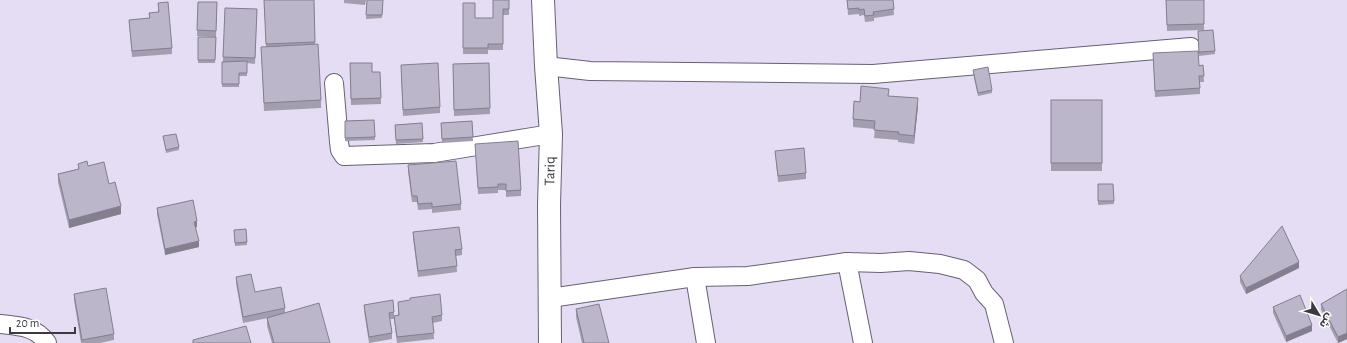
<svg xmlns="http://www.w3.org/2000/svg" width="1347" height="343" font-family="'Alegreya Sans','Noto Sans Arabic',sans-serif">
<rect width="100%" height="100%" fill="#e4ddf3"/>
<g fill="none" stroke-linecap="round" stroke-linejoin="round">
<g stroke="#676174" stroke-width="20">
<g id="minor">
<path d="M546 66 590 71 873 74 1191 47"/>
<path d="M334 83 339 142 340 150 344 156 434 153 551 134"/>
<path d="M847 262 863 343"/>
<path d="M695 277 706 343"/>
<path d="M550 298 695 277 748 276 847 262 881 263 909 261 940 264 964 270 977 280 984 293 994 304 1004 343"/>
<path d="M0 324C18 326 36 326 47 343"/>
</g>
</g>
<g stroke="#676174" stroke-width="24">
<path id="secondary" d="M543 0 546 66 551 134 549 205 550 343"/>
</g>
<use href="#minor" stroke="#fff" stroke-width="18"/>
<use href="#secondary" stroke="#fff" stroke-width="22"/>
</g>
<g fill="#a29daf">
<path d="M264 0H314L315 44 321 100V108L264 111 261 47H266Z"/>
<path d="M338 0H366L365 5 344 3V0Z"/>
<path d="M367 0H383L382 18 366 19Z"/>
<path d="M509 0V15H503V50H488V54H463V3L475 18H493Z"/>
<path d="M847 0H893L894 15 874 18V21L865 22 864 15 859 16V14L848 15Z"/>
<path d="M1166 0H1204V30L1167 31Z"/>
<path d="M198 2H217L216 37 197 36Z"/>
<path d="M158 3 172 48V54L132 57 129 20 149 18V13L158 12Z"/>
<path d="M225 8 257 9 255 64 247 63V76H239V87H222V62L223 61Z"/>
<path d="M1198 34 1215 51V54L1199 56Z"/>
<path d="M198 37H216L215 63H198Z"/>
<path d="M1153 53 1199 66 1203 65 1204 82H1200V94L1155 97Z"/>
<path d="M350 63 372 72H380L381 104 351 105Z"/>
<path d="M489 63 490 114 454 116 453 64Z"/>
<path d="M973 70 992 90V93L978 96 973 73Z"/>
<path d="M401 71 440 107V113L403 116Z"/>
<path d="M889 96 918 106 914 144 898 142V140L874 138 875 129 853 127V119L860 102Z"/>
<rect x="1051" y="100" width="51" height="71"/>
<path d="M374 120 375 140 345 141V121Z"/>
<path d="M472 121 473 141 442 143 441 123Z"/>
<path d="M422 123 423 142 396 144 395 125Z"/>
<path d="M163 136 179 147V150L166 153Z"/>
<path d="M475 144 521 190V196L506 197V190H498V193L478 194Z"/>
<path d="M775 151 806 173V179L778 182Z"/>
<path d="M78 164 88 166 109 184 121 214 69 228 58 182V174L78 169Z"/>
<path d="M408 165 461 204V210L432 213V209L418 210 417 202H412L408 171Z"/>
<path d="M1098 184H1113L1114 204 1098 205Z"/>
<path d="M157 208 197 227 195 228 199 247 165 255 157 214Z"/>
<path d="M234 230 247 242V245L235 246Z"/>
<path d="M413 232 462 249V255L456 256 457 272 418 277 413 238Z"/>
<path d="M1299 268 1246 294 1240 282V276Z"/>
<path d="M236 277 255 292 285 308V313L330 343H272L267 326V318H268L243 323 236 283Z"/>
<path d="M1347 289V339L1338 343 1321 310V304Z"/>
<path d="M74 294 114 334V340L100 343H81L74 300Z"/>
<path d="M398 302 442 315V321L433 323 434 339 397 343 394 319H390L392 333V339L369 343 364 311V305L394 312V316L398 315Z"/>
<path d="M1273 307 1312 331 1286 342 1273 313Z"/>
<path d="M576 309 609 343H582L576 317Z"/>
</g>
<g fill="#847f8e">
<path d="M918 98V106L914 144V136Z"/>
<path d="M121 206V214L69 228V220Z"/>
<path d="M197 221V227L194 228V222Z"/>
<path d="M199 241V247L165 255V249Z"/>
<path d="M1299 262V268L1246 294V288Z"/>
<path d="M1312 325V331L1286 342V336Z"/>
<path d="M1347 333V339L1338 343V337Z"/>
</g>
<g fill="#bcb6cb" stroke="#847f8e">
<path d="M264 0H314L315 42 266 44Z"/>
<path d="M367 0H383L382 15H366Z"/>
<path d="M493 0H509V9H503V44H488V48H463V3H475V18H493Z"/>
<path d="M847 0H893L894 9 873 12 874 15 865 16 864 9 859 10V8L848 9Z"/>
<path d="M1166 0H1204V24L1167 25Z"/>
<path d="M168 2 172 48 132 51 129 20 150 18 149 13 159 12 158 3Z"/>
<path d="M198 2H217L216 31 197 30Z"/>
<path d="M225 8 257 9 255 58 223 57Z"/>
<path d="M1213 30 1215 51 1199 52 1198 31Z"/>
<path d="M198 37H216L215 60H198Z"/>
<path d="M318 44 321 100 264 103 261 47Z"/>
<path d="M1198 51 1199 66 1203 65 1204 76H1199L1200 88 1155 91 1153 53Z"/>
<path d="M247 61V73H239V84H222V62Z"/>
<path d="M350 63H372V72H380L381 98 351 99Z"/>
<path d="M438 63 440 107 403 110 401 65Z"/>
<path d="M489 63 490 108 454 110 453 64Z"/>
<path d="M988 67 992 90 978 93 973 70Z"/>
<path d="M861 86 889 89 888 96 918 98 914 136 898 134 899 132 874 130 875 121 853 119 854 101 860 102Z"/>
<rect x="1051" y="100" width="51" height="63"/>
<path d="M374 120 375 137 345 138V121Z"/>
<path d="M472 121 473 137 442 139 441 123Z"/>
<path d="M422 123 423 139 396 140 395 125Z"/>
<path d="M176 134 179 147 166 150 163 136Z"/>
<path d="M518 141 521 190 506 191V184H498V187L478 188 475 144Z"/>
<path d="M804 148 806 173 778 176 775 151Z"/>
<path d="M87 161 88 166 104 162 109 184 115 182 121 206 69 220 58 174 79 169 78 164Z"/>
<path d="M456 161 461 204 432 207V203L418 204 417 196H412L408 165Z"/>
<path d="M1098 184H1113L1114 201H1098Z"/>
<path d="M193 200 197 221 194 222 199 241 165 249 157 208Z"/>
<path d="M1282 226 1299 262 1246 288 1240 276Z"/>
<path d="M459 227 462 249 455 250 457 266 418 271 413 232Z"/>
<path d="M246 229 247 242 235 243 234 230Z"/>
<path d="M251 274 255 292 281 287 285 308 243 317 236 277Z"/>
<path d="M106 288 114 334 82 340 74 294Z"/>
<path d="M1347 289V333L1338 337 1321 304Z"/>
<path d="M440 294 442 315 432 317 434 333 397 337 394 316 399 315 398 302 410 300V298Z"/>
<path d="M1300 295 1312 325 1286 336 1273 307Z"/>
<path d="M393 300 394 312 389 313 392 333 369 337 364 305Z"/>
<path d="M319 303 330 343H274L267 318Z"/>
<path d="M599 304 609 343H584L576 309Z"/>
<path d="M246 326 251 343H193V340Z"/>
</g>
<g text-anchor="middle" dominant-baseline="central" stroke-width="3" stroke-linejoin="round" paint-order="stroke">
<g font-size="15" fill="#3b3941" stroke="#fff">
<text transform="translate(550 171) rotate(-89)">Tariq</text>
</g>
</g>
<g transform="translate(1319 315) rotate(128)" stroke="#ffffff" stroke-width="3" paint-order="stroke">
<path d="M0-3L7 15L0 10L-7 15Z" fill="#3b3941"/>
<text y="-6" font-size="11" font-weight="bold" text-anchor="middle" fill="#3b3941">ش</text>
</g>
<path d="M10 327v6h65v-6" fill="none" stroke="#3b3941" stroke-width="2"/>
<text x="16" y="327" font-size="12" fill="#3b3941" stroke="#ffffff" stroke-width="3" paint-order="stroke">20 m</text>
</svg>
